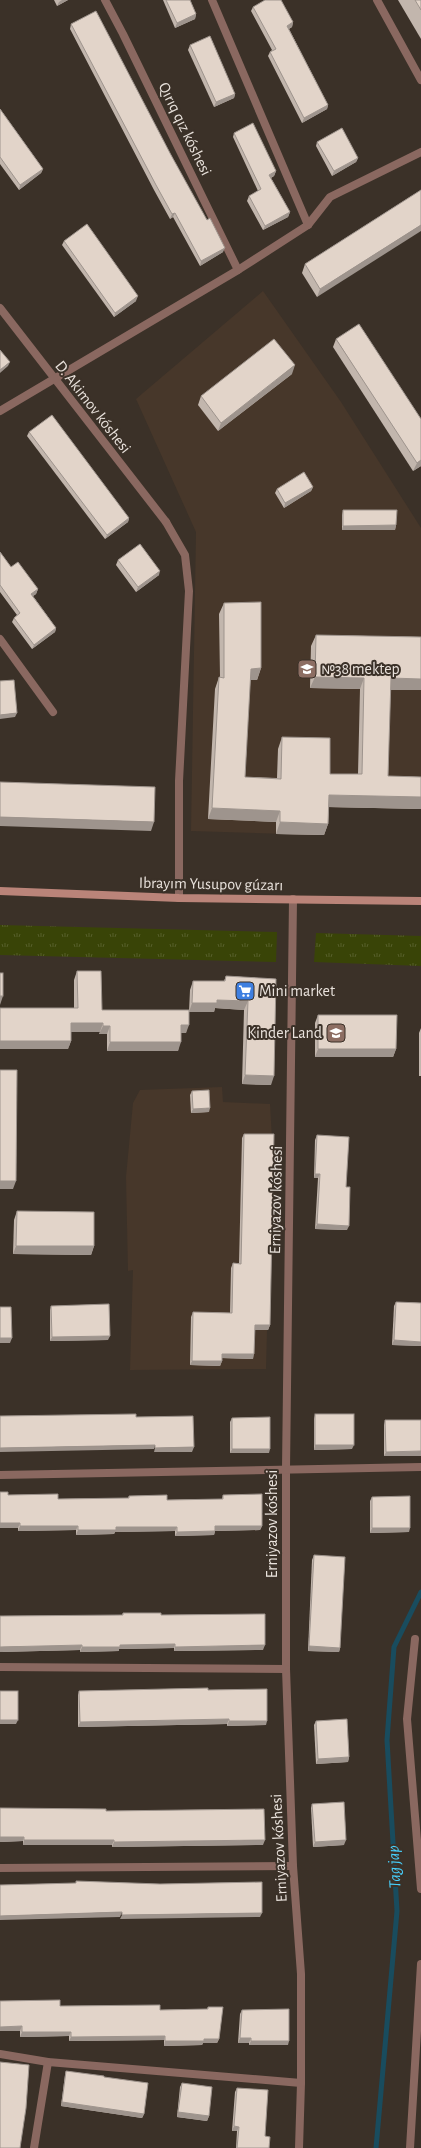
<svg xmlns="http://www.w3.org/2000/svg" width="421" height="2148" font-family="'Alegreya Sans',sans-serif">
<defs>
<pattern id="grass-tufts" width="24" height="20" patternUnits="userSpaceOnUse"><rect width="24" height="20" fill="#394407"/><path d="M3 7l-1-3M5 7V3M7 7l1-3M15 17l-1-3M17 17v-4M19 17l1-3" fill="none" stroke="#565f2b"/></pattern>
</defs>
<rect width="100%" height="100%" fill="#3b3128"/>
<g fill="#47372a">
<path d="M263 291 341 402 421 528V809L325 807 324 835 191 831 196 532 136 399Z"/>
<path d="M222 1087 223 1102 270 1104 272 1139 266 1369 130 1370 133 1270 128 1271 126 1177 133 1103 140 1090Z"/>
</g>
<g fill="url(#grass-tufts)">
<path d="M0 925 277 932 276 962 0 955Z"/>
<path d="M316 933 421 936V966L314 962Z"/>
</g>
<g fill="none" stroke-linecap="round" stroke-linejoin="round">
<path stroke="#194c5e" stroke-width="5" d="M376 2148 397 1911 387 1740 394 1647 421 1592"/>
<g stroke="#8a6860" stroke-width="8">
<path d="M377 0 421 80"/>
<path d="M166 522 185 555 189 591 179 781V898"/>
</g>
<g stroke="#8a6860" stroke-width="8">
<path d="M105 0 123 34 238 270"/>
<path d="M212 0 308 225"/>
<path d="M0 308 166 522"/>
<path d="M0 411 238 270 308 225 330 197 421 152"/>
<path d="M0 639 53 712"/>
<path d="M293 899 286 1469V1669L293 1866 301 1974V2083L299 2148"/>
<path d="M0 1475 421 1467"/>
<path d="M415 1639 407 1719 421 1889"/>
<path d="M0 1667 286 1669"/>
<path d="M0 1868 293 1866"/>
<path d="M0 2054 48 2062 301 2083"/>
<path d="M34 2148 48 2062"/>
<path d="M410 2148 421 1964"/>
</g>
<path stroke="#ba8479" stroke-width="8" d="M0 891 179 898 421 901"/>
</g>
<g fill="#c2b6ad">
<path d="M54 0H68L57 6Z"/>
<path d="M163 0H190L196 14 195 19 175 28Z"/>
<path d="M398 0H421V39Z"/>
<path d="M253 7 293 22 292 27 289 29 328 105 327 109 302 123 268 56 270 52 272 50 251 11Z"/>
<path d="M71 24 171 155 223 252 200 266 173 217 170 219 154 190 70 29Z"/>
<path d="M190 45 235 94 234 98 214 107 188 50Z"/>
<path d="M0 109 43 169 41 173 19 190 0 164Z"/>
<path d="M234 133 276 171 274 176 271 178 290 212 288 217 263 230 247 201 249 196 258 191 233 137Z"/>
<path d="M317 142 358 158 356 162 332 176 316 146Z"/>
<path d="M421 190 317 297 302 273 305 264Z"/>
<path d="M64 241 136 301 114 317 62 245Z"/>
<path d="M336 339 421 466 413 471 333 347Z"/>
<path d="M292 374 218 431 198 405 201 396Z"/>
<path d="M29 432 129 518 128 522 105 539 27 436Z"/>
<path d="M313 487 311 491 284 508 275 493 277 489Z"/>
<path d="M343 510 396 525 395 530H342V515Z"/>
<path d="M0 552 11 567 38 589 36 594 33 596 56 628 55 632 32 649 12 622 14 618 17 615 0 592Z"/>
<path d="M118 560 159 575 136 592 116 565Z"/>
<path d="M224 603 261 668 257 680H250L245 777 277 778 278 749 282 737 330 774H358L360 689 310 688 311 646 316 635 421 637V690H390L388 776 421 777V809L329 807 328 824 324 835 276 834V822L208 819 215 689 219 677H220L219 614Z"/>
<path d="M77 971 102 1010 189 1012 190 990 193 981H224L226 976 276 979 271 1085 242 1084 244 1010 215 1008 214 1012H189L186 1033H181L178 1051H107V1034H99L100 1032H71V1041L68 1049 74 1008V980Z"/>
<path d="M318 1015 396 1049 393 1057H315V1023Z"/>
<path d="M421 1028V1076H419V1033Z"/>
<path d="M192 1091 209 1112 191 1113 190 1095Z"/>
<path d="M244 1134 270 1325 268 1330H255L253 1359 222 1358V1361L220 1366 190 1365 191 1317 193 1312 230 1313 231 1268 233 1263H239L242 1138Z"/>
<path d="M317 1135 346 1187 347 1230 315 1229 318 1178H314L315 1140Z"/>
<path d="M17 1211 94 1246 91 1255 13 1254 14 1220Z"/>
<path d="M396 1302 421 1303V1346L392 1345 394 1306Z"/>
<path d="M51 1306 108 1340 50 1341V1310Z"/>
<path d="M315 1414 352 1449 314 1450V1419Z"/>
<path d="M232 1418 269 1453H230V1422Z"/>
<path d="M385 1420H421V1456H384V1425Z"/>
<path d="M0 1492 8 1495 58 1499 128 1498 129 1496 167 1500 222 1499 223 1495 262 1526 260 1530 215 1531 214 1535 175 1536V1531L115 1532 114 1534 76 1535V1530L18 1531V1528H0Z"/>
<path d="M372 1497 409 1532 370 1533V1501Z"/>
<path d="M314 1555 340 1648 339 1652 308 1651 312 1560Z"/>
<path d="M123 1613 161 1615 263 1650 174 1651V1648L119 1649V1651L80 1652V1650L0 1652 122 1615Z"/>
<path d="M208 1690 266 1725 227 1726V1724L78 1727V1695L79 1691Z"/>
<path d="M316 1721 349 1757 348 1762 316 1764 314 1725Z"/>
<path d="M312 1804 344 1845 313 1847 311 1808Z"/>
<path d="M0 1808 106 1811 263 1845 112 1847V1845H23V1841L0 1842Z"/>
<path d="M0 2001 60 2006 160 2010 207 2009 208 2007 219 2039 217 2043H203L202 2045 164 2046V2040L69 2041V2036L20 2037V2031H0Z"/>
<path d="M242 2010 288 2045H249V2043H238L240 2014Z"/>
<path d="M66 2071 104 2077 144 2114 142 2118 61 2106 65 2075Z"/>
<path d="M182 2083 209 2116 207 2121 177 2117 180 2087Z"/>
<path d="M237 2088 265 2136 269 2148H236L237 2131H232L235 2092Z"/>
</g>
<g fill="#9e948d">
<path d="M62 0H68L57 6 59 2Z"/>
<path d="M196 14 195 19 175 28 177 23Z"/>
<path d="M293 22 292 27 286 30 287 26Z"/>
<path d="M235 94 234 98 214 107 216 102Z"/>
<path d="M328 105 327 109 302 123 304 118Z"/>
<path d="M358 158 356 162 332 176 334 171Z"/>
<path d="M43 169 41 173 19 190 20 185Z"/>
<path d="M276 171 274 176 267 179 269 175Z"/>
<path d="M290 212 288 217 263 230 265 226Z"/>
<path d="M175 213 173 217 170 219 172 214Z"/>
<path d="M421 225V231L317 297 320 289Z"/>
<path d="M225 248 223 252 200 266 201 261Z"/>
<path d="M138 296 136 301 114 317 115 313Z"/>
<path d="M10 362 8 366 0 373V370Z"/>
<path d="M295 365 292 374 218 431 221 423Z"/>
<path d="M421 460V466L413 471 417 463Z"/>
<path d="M313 487 311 491 284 508 285 503Z"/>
<path d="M129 518 128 522 105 539 107 535Z"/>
<path d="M396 525 395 530H342L343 526Z"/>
<path d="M160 571 159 575 136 592 138 587Z"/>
<path d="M38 589 36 594 30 598 31 594Z"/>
<path d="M56 628 55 632 32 649 34 645Z"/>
<path d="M261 668 257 680H247L251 669Z"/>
<path d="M315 677 364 678 360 689 310 688Z"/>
<path d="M391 678 421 679V690H386Z"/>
<path d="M17 713 15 717 0 719V715Z"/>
<path d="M329 795 421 797V809L325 807Z"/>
<path d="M212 808 280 811 276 822 208 819Z"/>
<path d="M0 817 154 822 151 831 0 826Z"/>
<path d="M280 822 328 824 324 835 276 834Z"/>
<path d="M0 996H3L0 1005Z"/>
<path d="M217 1000 248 1001 244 1010 215 1008 214 1012H189L192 1003Z"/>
<path d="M71 1023H103L100 1032H68Z"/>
<path d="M181 1025H189L186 1033H178Z"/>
<path d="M103 1026H110L107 1034H99Z"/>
<path d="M0 1041H71L68 1049H0Z"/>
<path d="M110 1042H181L178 1051H107Z"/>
<path d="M318 1049H396L393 1057H315Z"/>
<path d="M245 1075 274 1076 271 1085 242 1084Z"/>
<path d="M210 1108 209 1112 191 1113 193 1109Z"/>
<path d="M315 1174H320L318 1178H314Z"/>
<path d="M0 1181H16L13 1189H0Z"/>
<path d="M317 1224 349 1226 347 1230 315 1229Z"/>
<path d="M16 1246H94L91 1255 13 1254Z"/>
<path d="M255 1325H270L268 1330H253Z"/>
<path d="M110 1336 108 1340 50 1341 52 1337Z"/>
<path d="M0 1338H12L10 1343H0Z"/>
<path d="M394 1340 421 1342V1346L392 1345Z"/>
<path d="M222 1354H254L253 1359 220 1358Z"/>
<path d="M192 1361H222L220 1366 190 1365Z"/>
<path d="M155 1445 154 1449 0 1452V1448Z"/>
<path d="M315 1445H354L352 1449 314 1450Z"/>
<path d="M194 1447 192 1452H154L155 1448Z"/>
<path d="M232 1449H270L269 1453H230Z"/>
<path d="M421 1451V1456H384L386 1452Z"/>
<path d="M0 1523H20L18 1528H0Z"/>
<path d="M20 1526H78L76 1530 18 1531Z"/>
<path d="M215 1526H262L260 1530 213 1531Z"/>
<path d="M116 1527H177L175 1531 115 1532 114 1534 76 1535 78 1530Z"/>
<path d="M372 1528H410L409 1532 370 1533Z"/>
<path d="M215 1531 214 1535 175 1536 177 1532Z"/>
<path d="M175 1644 174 1648 119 1649V1651L80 1652 82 1647 120 1645Z"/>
<path d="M82 1645 80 1650 0 1652V1647Z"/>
<path d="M265 1645 263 1650 174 1651 175 1647Z"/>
<path d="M309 1646 340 1648 339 1652 308 1651Z"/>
<path d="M229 1719 227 1724 78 1727 80 1722Z"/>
<path d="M0 1720H18L16 1724H0Z"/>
<path d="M229 1721H267L266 1725 227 1726Z"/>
<path d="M349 1757 348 1762 316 1764 318 1759Z"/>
<path d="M0 1837H24L23 1841 0 1842Z"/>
<path d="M24 1840H114L112 1845H23Z"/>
<path d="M265 1840 263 1845 112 1847 114 1842Z"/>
<path d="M346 1840 344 1845 313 1847 315 1842Z"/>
<path d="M122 1912 120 1917 0 1920V1916Z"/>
<path d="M262 1913 260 1917 120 1919 122 1915Z"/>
<path d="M22 2026 20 2031H0V2027Z"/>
<path d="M22 2032H71L69 2036 20 2037Z"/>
<path d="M165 2036 164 2040 69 2041 71 2037Z"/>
<path d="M240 2038H251L249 2043H238Z"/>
<path d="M204 2039H219L217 2043H203L202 2045 164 2046 165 2041Z"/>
<path d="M251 2041H289L288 2045H249Z"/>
<path d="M62 2102 144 2114 142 2118 61 2106Z"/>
<path d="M178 2112 209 2116 207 2121 177 2117Z"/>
<path d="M234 2126 239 2127 237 2131H232Z"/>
</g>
<g fill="#e2d4c9" stroke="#9e948d">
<path d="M166 0H190L196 14 177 23Z"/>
<path d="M265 0H281L293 22 287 26 328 105 304 118 270 52 276 49 253 7Z"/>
<path d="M415 0H421V10Z"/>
<path d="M96 11 171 155 207 220 210 218 225 248 201 261 175 213 172 214 156 185 71 24Z"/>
<path d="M210 36 235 94 216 102 190 45Z"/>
<path d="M0 109 43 169 20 185 0 157Z"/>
<path d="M253 123 276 171 269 175 290 212 265 226 249 196 261 189 234 133Z"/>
<path d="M342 128 358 158 334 171 317 142Z"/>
<path d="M421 190V225L320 289 305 264Z"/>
<path d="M87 224 138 296 115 313 64 241Z"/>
<path d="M359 324 421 419V460L417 463 336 339Z"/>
<path d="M274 339 295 365 221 423 201 396Z"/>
<path d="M0 350 10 362 0 370Z"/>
<path d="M52 415 129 518 107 535 29 432Z"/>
<path d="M304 472 313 487 285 503 277 489Z"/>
<path d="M343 510H397L396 525 343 526Z"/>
<path d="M140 544 160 571 138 587 118 560Z"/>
<path d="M0 552 11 567 18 562 38 589 31 594 56 628 34 645 14 618 20 613 0 585Z"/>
<path d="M261 602V668L251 669 245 777 281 779 282 737 330 738V774H362L364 678 315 677 316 635 421 637V679L391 678 388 776 421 777V797L329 795 328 824 280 822V811L212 808 219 677 224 678V603Z"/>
<path d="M14 680 17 713 0 715V681Z"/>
<path d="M0 782 155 787 154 822 0 817Z"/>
<path d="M77 971H101L102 1010H189V1025H181V1042H110V1026H103V1023H71V1041H0V1008H78Z"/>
<rect x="0" y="973" width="3" height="23"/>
<path d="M226 976 276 979 274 1076 245 1075 248 1001 217 1000V1003H192L193 981H225Z"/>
<path d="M318 1015H397L396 1049H318Z"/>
<path d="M0 1070H17L16 1181H0Z"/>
<path d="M209 1090 210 1108 193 1109 192 1091Z"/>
<path d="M244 1134H274L270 1325H255L254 1354H222V1361H192L193 1312 232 1313 233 1263 241 1264Z"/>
<path d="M317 1135 349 1137 346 1187H350L349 1226 317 1224 320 1174H315Z"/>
<path d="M17 1211 94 1212V1246H16Z"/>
<path d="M396 1302 421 1303V1342L394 1340Z"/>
<path d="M109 1304 110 1336 52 1337 51 1306Z"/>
<path d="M0 1307H11L12 1338H0Z"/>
<path d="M136 1414V1417L193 1416 194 1447 155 1448V1445L0 1448V1416Z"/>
<rect x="315" y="1414" width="39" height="31"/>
<path d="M270 1417V1449H232V1418Z"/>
<path d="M385 1420H421V1451L386 1452Z"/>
<path d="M0 1492H8V1495L58 1494V1499L129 1498V1496L167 1495V1500L223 1499V1495L262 1494V1526H215V1531L177 1532V1527H116V1530H78V1526H20V1523H0Z"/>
<path d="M410 1496V1528H372V1497Z"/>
<path d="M314 1555 345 1557 340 1648 309 1646Z"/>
<path d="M123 1613H161V1615L265 1614V1645L175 1647V1644L120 1645V1647H82V1645L0 1647V1616L123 1615Z"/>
<path d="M208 1688V1690L267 1689V1721H229V1719L80 1722 79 1691Z"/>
<rect x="0" y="1691" width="18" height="29"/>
<path d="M347 1719 349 1757 318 1759 316 1721Z"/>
<path d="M344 1802 346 1840 315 1842 312 1804Z"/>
<path d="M0 1808 106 1809V1811L264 1809 265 1840 114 1842V1840H24V1837H0Z"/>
<path d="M76 1881 160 1884 262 1882V1913L122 1915V1912L0 1916V1885L76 1883Z"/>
<path d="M60 2000V2006L160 2005V2010L208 2009V2007H223L219 2039H204V2041H165V2036L71 2037V2032H22V2026L0 2027V2001Z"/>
<path d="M289 2009V2041H251V2038H240L242 2010Z"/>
<path d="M0 2062 29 2065 26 2108 20 2148H0Z"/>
<path d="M66 2071 104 2076V2077L148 2083 144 2114 62 2102Z"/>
<path d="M182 2083 212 2087 209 2116 178 2112Z"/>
<path d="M237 2088 268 2090 265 2136 270 2137 269 2148H237L239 2127 234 2126Z"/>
</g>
<defs>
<g id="school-square" transform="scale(1)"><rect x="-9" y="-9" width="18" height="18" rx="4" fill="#8d6e63" stroke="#3b3128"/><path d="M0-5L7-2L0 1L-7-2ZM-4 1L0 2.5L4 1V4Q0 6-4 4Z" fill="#fff"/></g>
<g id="supermarket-square" transform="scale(1)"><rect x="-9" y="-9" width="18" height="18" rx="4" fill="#3f7fe0" stroke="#3b3128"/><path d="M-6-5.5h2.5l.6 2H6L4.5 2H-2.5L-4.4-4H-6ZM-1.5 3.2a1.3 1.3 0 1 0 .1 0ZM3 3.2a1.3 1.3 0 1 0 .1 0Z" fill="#fff"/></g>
</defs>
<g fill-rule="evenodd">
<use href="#school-square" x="307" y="669"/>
<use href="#supermarket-square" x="245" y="991"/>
<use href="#school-square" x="336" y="1033"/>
</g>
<g text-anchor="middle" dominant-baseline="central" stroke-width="4" stroke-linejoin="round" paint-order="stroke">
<g font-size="16" fill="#e9e2dc" stroke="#3b3128">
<text transform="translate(185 129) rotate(64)">Qırıq qız kóshesi</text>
<text transform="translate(93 407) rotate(52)">D. Akimov kóshesi</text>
<text transform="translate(211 884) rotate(1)">Ibrayım Yusupov gúzarı</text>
<text transform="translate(276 1200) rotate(-89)">Erniyazov kóshesi</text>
<text transform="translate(272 1524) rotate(-90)">Erniyazov kóshesi</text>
<text transform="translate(279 1848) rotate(-93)">Erniyazov kóshesi</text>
</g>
<g font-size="16" fill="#e9e2dc" stroke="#3b3128" text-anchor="start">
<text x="321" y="669">№38 mektep</text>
<text x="259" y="991">Mini market</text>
<text x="322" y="1033" text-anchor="end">Kinder Land</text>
</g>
<g font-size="17" font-style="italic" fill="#48d1fe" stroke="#3b3128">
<text transform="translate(394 1867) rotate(-93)">Tag jap</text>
</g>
</g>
</svg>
